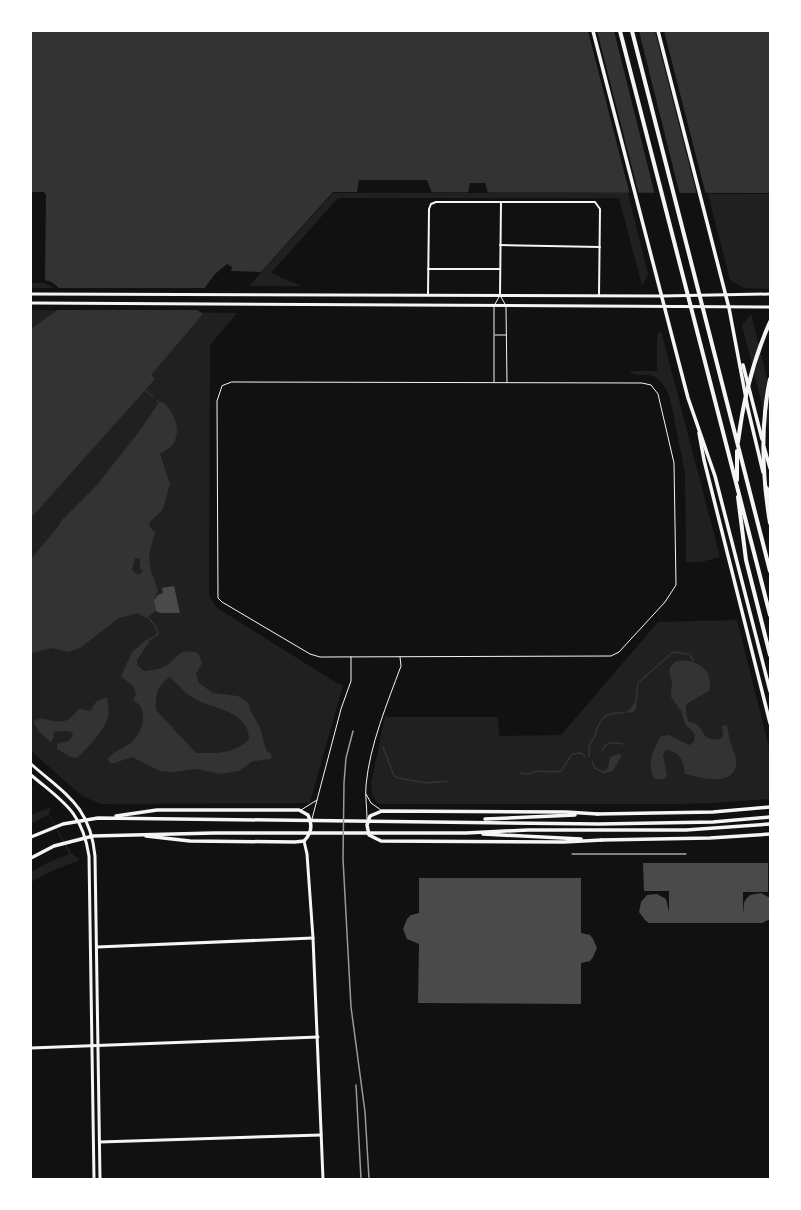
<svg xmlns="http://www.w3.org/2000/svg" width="801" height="1210" font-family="'Asap Condensed',sans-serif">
<rect width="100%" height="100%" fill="#111"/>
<g fill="#202020">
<path d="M333 193H628L648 274 642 286 619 198H338L271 273 301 286H249Z"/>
<path d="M708 194H770V289L744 288 730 280Z"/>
<path d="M31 283H44L55 288H31Z"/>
<path d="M31 310 237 313 210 345 209 595 216 607 335 682 343 685 310 803 101 804 82 796 31 751Z"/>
<path d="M751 314 770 391V436L742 325Z"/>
<path d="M661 331 720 557 701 562H686L685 473 670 398C666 388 660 376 648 375 642 374 637 376 631 373V371H657V335Z"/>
<path d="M737 620 770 751 769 799 714 803 677 804H378L372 795 371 783 385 717H498L499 736 561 735 658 622Z"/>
<path d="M51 807 49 814 71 853 80 860 54 870 31 882V872L49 862 69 854 49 815 31 823V815Z"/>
</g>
<g fill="#333" fill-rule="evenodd">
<path d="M31 31H770V193L333 192 261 272 231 271 232 267 227 264 215 274 191 306 203 314 151 375 155 379 31 518V329L63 306C65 293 58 283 45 280L46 195 44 192H31Z"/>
<path d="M159 402 164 403C174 413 182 430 173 444 171 448 164 451 160 454L170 484 163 509 149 523 150 527 155 533C146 561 148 563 158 590L154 600 156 611 146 618 138 613 119 618 80 648 68 652 51 648 31 653V559L57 528 62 520 97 485 141 429ZM135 558 140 559V568L143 572 138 575 132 570Z"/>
<path d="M146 640 149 642 137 660V665L144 671C150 670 158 670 163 667 179 660 175 647 198 653L202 663 196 674 199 683 213 693 238 696 248 702 251 712 260 727 266 750 271 754V759L253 761 239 771 220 774 197 769 172 772 160 771 132 757 111 764 107 759C117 749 124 749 133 741 141 734 147 715 140 706 139 704 135 702 133 700L136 694 134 687 121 676 132 652ZM170 677C178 685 187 696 199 701 217 709 250 713 249 740 231 755 218 753 196 753L156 710C156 693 156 687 170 677Z"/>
<path d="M683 660C701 662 714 672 709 691L686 704V714L689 722C707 723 698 743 720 739L723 736 722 726 727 725C728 731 729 738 731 744 732 749 735 753 736 758 739 789 702 778 685 774 683 761 681 751 666 750L663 755 667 776 664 779H655C645 765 654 749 661 736L669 735 689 745 694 742 695 734 685 724 681 711 671 697 672 681 669 673 670 667 675 662Z"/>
<path d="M107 697C108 703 109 710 108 717 104 731 88 748 77 758L70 757 57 749V744C65 740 70 745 73 733L67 731 54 732 53 739 51 742 40 733 33 722C43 713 54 726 67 720 72 718 75 712 80 709L90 711 96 702Z"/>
<path d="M636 701 637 707 634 712 623 713 628 711Z"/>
<path d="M618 754 622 755 613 771 604 773 603 771 608 768 610 757Z"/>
</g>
<g fill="#111">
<path d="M588 31H597L639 195H630Z"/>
<path d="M614 31H639L680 195H655Z"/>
<path d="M655 31H664L706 195H697Z"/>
<path d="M359 180H427L432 193 357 192Z"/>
<path d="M470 183H485L488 193H468Z"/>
<path d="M56 288H207L194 306 201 310H55L62 305V298Z"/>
</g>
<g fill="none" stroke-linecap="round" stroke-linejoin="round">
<g stroke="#333" stroke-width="1.5">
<path d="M145 390 153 397"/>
<path d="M157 401 159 402"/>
<path d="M147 641 158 634 156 627 148 617"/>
<path d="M636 701 638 683 673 652 690 654 693 661"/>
<path d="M383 747 394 776 398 778 427 783 447 781"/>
<path d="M602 751C606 741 614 742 623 744"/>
<path d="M589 757C589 752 588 748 590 744 591 741 594 739 595 736 599 719 605 712 623 713"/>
<path d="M592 761 595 768 604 773"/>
<path d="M520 773C529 776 531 772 538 771 546 771 553 773 561 771L572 754 581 753 585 757"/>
</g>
</g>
<g fill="#4a4a4a">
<path d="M174 586 180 613H160L156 611 154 600 158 595 163 593 162 588Z"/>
<path d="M643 863H768V892H743V915L744 903 746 899 750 895 761 893 770 898V919L762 923H649L645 920 639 912 641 902 647 895 657 894 666 899 669 912V891H644Z"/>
<path d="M419 878H581V933L590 935 593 939 597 948 593 957 590 961 581 963V1004L418 1003 419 944 407 939 403 929 407 919 411 915 419 913Z"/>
</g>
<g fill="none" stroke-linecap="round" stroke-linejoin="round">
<path stroke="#f5f5f5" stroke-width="1" d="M572 854H686"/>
<g stroke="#f5f5f5" stroke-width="1">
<path d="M501 297 505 304"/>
<path d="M495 304 499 297"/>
<path d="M494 307V382"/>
<path d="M506 307 507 382"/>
<path d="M495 335H506"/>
<path d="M232 382 642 383 651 385 658 394 674 463 676 585 665 602 619 652 611 656 320 657 310 654 222 602 218 598 217 401 222 386Z"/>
<path d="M366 794 371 803 381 810"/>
<path d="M301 810 317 800"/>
<path d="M312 819 341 709 351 681V657"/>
<path d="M367 819C367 807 365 796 366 785 370 744 387 704 401 666L400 657"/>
</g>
<g stroke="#f5f5f5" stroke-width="2">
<path d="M500 245 600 247"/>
<path d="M428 269H500"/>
<path d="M428 295 429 209 431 204 436 202H595L600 209 599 296"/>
<path d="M500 295 501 202"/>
</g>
<g stroke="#f5f5f5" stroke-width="3">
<path d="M31 294 662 296 770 294"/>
<path d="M31 303 770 307"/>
<path d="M31 764C66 795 90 806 95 856L100 1179"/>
<path d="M31 775C63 802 82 811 89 856L94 1179"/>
<path d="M304 841 307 854 313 938 323 1179"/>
<path d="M97 947 313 938"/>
<path d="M31 1048 318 1037"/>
<path d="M100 1142 321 1135"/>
</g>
<g stroke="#f5f5f5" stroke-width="3.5">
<path d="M597 814 713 812 770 807"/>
<path d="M598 814 566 812 382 811 370 816 367 825 369 835 381 841 564 842 602 840"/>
<path d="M116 816 157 810H299L308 815C313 825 312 833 304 841L295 842 190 841 146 836"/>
<path d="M485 819 575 815"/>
<path d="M483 834 581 839"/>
<path d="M31 837 63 824 98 818 600 824 713 822 770 817"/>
<path d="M601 840 710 838 770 834"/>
<path d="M31 858 54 846 93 836 214 833H466L528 830H686L770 824"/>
</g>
<g stroke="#f5f5f5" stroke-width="3.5">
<path d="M593 31 688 398 715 476 770 691"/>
<path d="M658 31 729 308 748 409 763 472"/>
<path d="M743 365 762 439"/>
<path d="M699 433 704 460 770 723"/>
<path d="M764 447 770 468"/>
<path d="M767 488 770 500"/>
</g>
<g stroke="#f5f5f5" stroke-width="4">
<path d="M620 31 770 615"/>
<path d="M632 31 770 571"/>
<path d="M770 379C760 427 762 475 770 523"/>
<path d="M738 442C743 401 753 360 770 322"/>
<path d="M737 480V451"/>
<path d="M738 497 746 560 770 655"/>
</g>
<g stroke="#9a9a9a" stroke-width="1.5">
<path d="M353 731 346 758 344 783 343 859 351 1007 365 1112 369 1179"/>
<path d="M356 1085 361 1179"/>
</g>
</g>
<rect width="801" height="1210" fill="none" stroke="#ffffff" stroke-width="64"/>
</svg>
